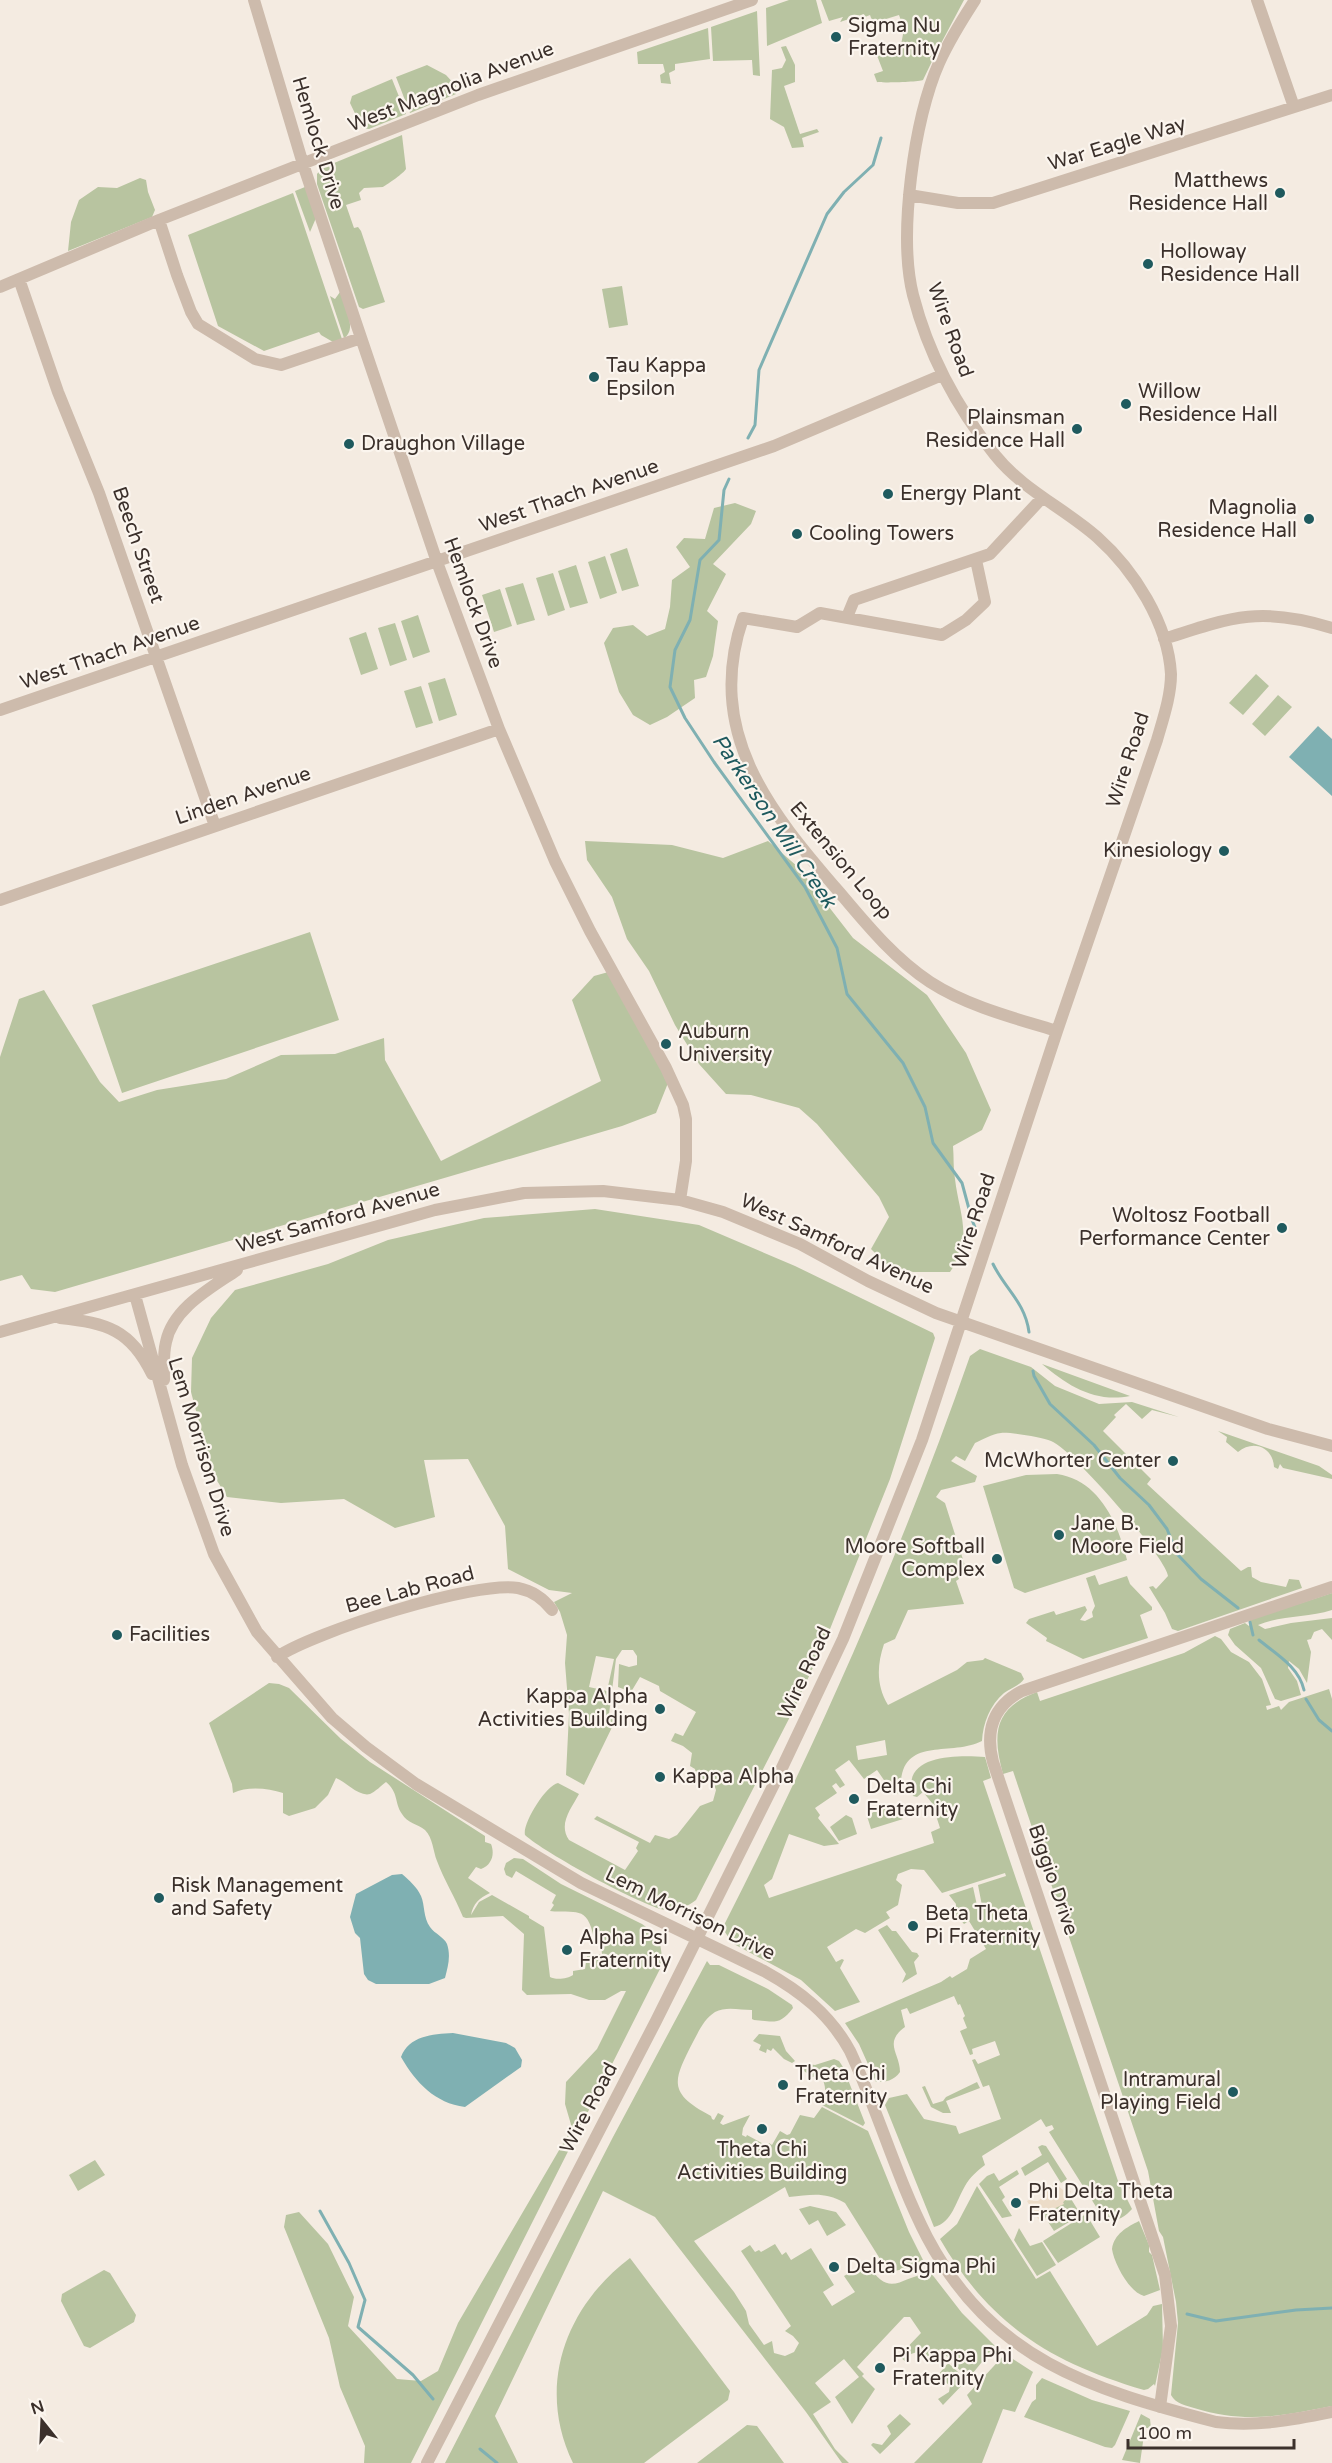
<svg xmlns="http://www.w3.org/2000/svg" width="1332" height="2463" font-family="'Varela Round',sans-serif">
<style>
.green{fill:#b8c4a0;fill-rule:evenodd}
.plaza{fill:#ecdcc8}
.water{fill:#7fb0b2}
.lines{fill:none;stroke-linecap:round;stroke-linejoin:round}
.stream{stroke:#7fb0b2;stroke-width:3}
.minor{stroke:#cdbbac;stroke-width:12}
.poi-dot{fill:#1f5a5e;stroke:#fbf5ee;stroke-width:2}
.labels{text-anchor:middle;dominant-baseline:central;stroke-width:4.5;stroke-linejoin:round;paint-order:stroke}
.poi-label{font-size:20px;fill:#3b302b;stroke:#fbf5ee;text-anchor:start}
.street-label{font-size:20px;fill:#3b302b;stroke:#fbf5ee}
.water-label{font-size:21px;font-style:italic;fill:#1f5a5e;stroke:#fbf5ee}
</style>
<rect width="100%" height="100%" fill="#f4ebe1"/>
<!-- green -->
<path class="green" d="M789 0H816L822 23 767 46 766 8Z
M821 0H964L937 51 901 45 904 29 899 15 873 23 870 15 865 17 864 14 840 22 843 17 829 21Z
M757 11 760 76 753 75 752 60 713 61 711 27Z
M708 28 710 59 675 64V70L669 73 671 84 661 83 660 75 665 72 663 64H638L637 52Z
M786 46 795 65V82L784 86 800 134 817 129 819 132 802 138 804 147 792 148 784 127 770 119 772 70 782 68 786 60 781 47Z
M896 47 936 53 923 80C919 82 880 83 877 82L874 74 883 71 876 53Z
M427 65 446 75 456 86V94L410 113 396 77Z
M392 79 406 114 369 129 362 128 350 103 352 96Z
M402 135 406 169C404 173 388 184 383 187L364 188 359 193 361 200 346 205 354 228 358 227 361 231 385 302 363 309 359 307 317 184V174L322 168Z
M140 178 146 180 148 192 155 210 152 217 68 251 71 222 79 200 98 187 117 188Z
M305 187 316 218 310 232 295 191Z
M293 193 342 339 333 342 321 335 319 332 264 351 218 326 188 235Z
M622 286 628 325 609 328 602 289Z
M340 292C344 305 358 329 344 338L330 296 335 299Z
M735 503 756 511 751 524 713 564 726 574 707 611 718 621 713 656 706 677 694 680 695 698 667 717 650 725 633 715 619 692 604 643 613 628 633 625 647 636 665 629 670 607 672 580 690 567 676 547 684 538 705 539 714 508Z
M627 548 639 586 622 591 610 554Z
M605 556 617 593 600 599 588 562Z
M576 565 588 603 570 608 558 571Z
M553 573 565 610 548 616 536 578Z
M523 583 535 620 517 625 505 588Z
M500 589 512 626 494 632 482 595Z
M418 615 430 652 413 658 401 621Z
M395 623 407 660 390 666 378 628Z
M366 632 378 669 361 675 349 638Z
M1256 674 1269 686 1243 715 1229 703Z
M445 678 457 715 439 721 428 683Z
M421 686 433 723 416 728 404 691Z
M1278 695 1292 707 1265 736 1252 724Z
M585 841 672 845 723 858 768 841 798 867 853 938 927 995 966 1053 991 1110 982 1130 953 1146C954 1157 953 1168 955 1179 959 1214 974 1238 950 1272H913L888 1266 871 1249 889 1217 879 1197 817 1124 799 1108 751 1095 726 1094 699 1064 675 1025 649 971 627 939 612 897 587 860Z
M310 932 339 1020 122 1093 92 1005Z
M612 971 670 1078 656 1113 622 1126 55 1292 31 1289 22 1275 0 1281V1057L19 999 44 990 100 1082 119 1102 157 1090 226 1079 281 1055 335 1054 384 1038 385 1060 441 1161 601 1081 572 1000 594 976Z
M595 1209 699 1225 795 1266 933 1333 935 1338 890 1479 826 1639 794 1709 696 1900C687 1907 677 1911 665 1910 642 1906 543 1852 525 1835 522 1824 546 1785 558 1783L579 1794C571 1809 558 1824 569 1840L625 1870 638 1851 636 1848 639 1842 594 1819 597 1816 650 1843 655 1835 669 1839 677 1835 700 1806 713 1801 716 1790 712 1779H697L695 1769 690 1766 692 1753 683 1746 671 1741 675 1733 683 1736 696 1712 660 1691 659 1686 640 1677 631 1692 618 1687 619 1664 629 1667 637 1665V1656L633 1650H622L616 1659 609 1714 617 1717 584 1785 566 1775 569 1714 565 1663 567 1635 560 1612 554 1602 572 1593 549 1590 508 1569 505 1526 468 1459 424 1460 435 1517 395 1528 344 1499 281 1503 227 1497 213 1474 191 1392 192 1358 211 1318 235 1290 328 1264 388 1240 484 1218ZM596 1656 614 1659 607 1691 589 1687Z
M980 1349 1031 1367 1055 1386 1099 1404 1132 1402 1179 1417 1152 1410 1142 1419 1126 1404 1114 1415 1116 1417 1103 1431 1151 1479 1147 1484 1241 1571 1248 1567H1251L1252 1577 1261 1582 1286 1587 1289 1579 1299 1580 1302 1588 1178 1631 1172 1629 1165 1613 1149 1587 1153 1586 1156 1589 1168 1576C1166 1557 1070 1447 1051 1441 1042 1437 1010 1432 1001 1433 992 1434 982 1440 975 1443L965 1461 956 1456 951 1461 977 1476 975 1482 941 1490 936 1497 945 1503 967 1572 958 1576 959 1579 956 1581 964 1604 908 1610 895 1639 884 1644C877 1665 876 1685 888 1705L957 1670 967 1662 983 1660 985 1658 1021 1673 1024 1679C1019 1686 1011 1688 1004 1693 990 1705 983 1723 982 1741 949 1758 897 1733 901 1794L882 1791 886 1788V1783L877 1770 864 1779 849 1760 835 1770 845 1785 840 1788 836 1783 832 1786 837 1793 815 1808 820 1815 818 1818 839 1844 824 1846 789 1834 772 1879 764 1885 769 1898 934 1843 931 1832 940 1828 932 1803 923 1792 917 1797 913 1796C900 1754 958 1755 985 1757L991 1778 983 1781 1118 2181 1132 2209C1125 2217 1117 2222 1105 2221L1049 2132 1054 2129 1052 2125 1046 2127 1041 2119 982 2156 985 2165C977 2171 970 2177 965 2186 956 2201 952 2223 934 2227L885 2105 889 2098 907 2094 924 2119 956 2126 959 2134 1001 2119 989 2085 983 2087 972 2060 975 2059 978 2064 1000 2055 995 2041 972 2049 973 2054 970 2055 960 2031 967 2028 963 2018 965 2016 960 2004 958 2005 954 1996 910 2014 907 2008 901 2010 905 2027C883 2043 900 2053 900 2072 894 2081 885 2082 876 2082L859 2044 845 2023 941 1982 950 1976 952 1978 967 1969 970 1959 986 1949 969 1921 964 1924 955 1914 956 1904 949 1895 973 1887 978 1910 983 1911 978 1885 1006 1876 1005 1873 942 1893 924 1870 911 1869 898 1874 896 1880 902 1885 898 1905 886 1912 890 1918 865 1933 856 1929 827 1947 836 1962 842 1959 844 1960 840 1968 860 2002 835 2011 801 1980 732 1943 725 1932 721 1931C816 1745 901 1554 970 1356ZM885 1740 887 1755 858 1760 856 1746Z
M1042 1364 1130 1396C1095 1403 1068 1386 1042 1364Z
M1218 1431 1319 1466 1332 1475V1479L1283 1468 1280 1464 1278 1469 1274 1467C1273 1447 1253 1439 1238 1452L1226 1442 1227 1437Z
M1057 1474C1099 1480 1118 1523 1127 1560L1025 1593 1014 1588 983 1486 1026 1475Z
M1095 1575 1099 1585 1127 1576 1130 1584 1152 1607V1610L1140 1615 1148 1638 1083 1659 1046 1641 1047 1638 1026 1623 1029 1619 1054 1611 1056 1615 1085 1606 1087 1610 1080 1620 1085 1621 1093 1617 1092 1612 1095 1606 1086 1578Z
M1332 1593V1610C1307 1618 1282 1615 1258 1625L1265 1629 1291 1623 1332 1618V1640L1322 1629 1314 1632 1311 1639 1307 1640 1311 1652 1307 1683 1299 1669 1289 1661 1288 1668 1297 1681 1301 1695 1281 1701 1275 1699 1261 1668 1235 1645 1228 1635 1230 1629 1245 1623 1249 1626 1251 1623 1249 1620Z
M1215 1636 1221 1639 1231 1652 1249 1662 1262 1679 1271 1705 1266 1706 1267 1710 1279 1706 1281 1710 1289 1702 1329 1689 1332 1699V2406C1281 2416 1246 2424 1194 2408 1185 2405 1176 2404 1171 2395L1178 2323 1176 2302 1163 2237 1159 2231 1148 2171 1013 1771 1003 1774C992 1734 994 1708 1037 1692L1040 1701 1184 1653Z
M269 1683 279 1684 289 1688 341 1739 370 1762 485 1836V1842L491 1844C495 1854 492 1865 481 1869L476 1867 468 1878 490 1893C479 1898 473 1904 471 1915L479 1902 492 1895 529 1916V1918L544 1927 550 1977C555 1980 568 1979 573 1975V1971L585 1969 587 1956 602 1954 600 1938H594C587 1904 575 1914 550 1911L554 1905 552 1903 556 1895 516 1871 512 1878 506 1875 504 1869 506 1863 514 1858 523 1859 561 1884 642 1924 653 1932 660 1943 663 1963 411 2463H364L365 2446 340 2387 329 2338 284 2227 286 2215 299 2212 328 2244 354 2297 348 2326 397 2379 421 2381 438 2371 458 2323 572 2128 565 2104 566 2082 597 2049 626 1991H621L605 2000H589L571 1994 527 1995 522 1990 524 1934 503 1916 466 1918 463 1917C455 1897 444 1880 437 1861 433 1851 433 1838 425 1830 418 1824 407 1823 402 1814 394 1802 399 1793 386 1782 382 1785 375 1792 370 1794 359 1797 346 1782 336 1778L328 1795 315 1808 289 1816 283 1813V1793C268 1788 247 1786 233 1793L232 1784 209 1723Z
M885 1805 891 1813 903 1819 871 1829 867 1816Z
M846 1815 852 1818 857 1834 839 1841 830 1827Z
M887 1925 892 1931H896L912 1952 917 1953 919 1956 914 1962 917 1974 902 1983 906 1974 878 1930Z
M707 1961 710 1965H719L768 1989 792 2005 793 2008C780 2025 775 2022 754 2020L752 2019V2010C740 2010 726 2006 715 2012 704 2019 699 2031 693 2042 673 2081 667 2093 711 2116L712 2119 714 2120 718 2113 724 2116 720 2123 723 2125 750 2115 743 2128 742 2135 746 2137 747 2135 767 2146 769 2143 772 2145 780 2131 787 2135 790 2134 800 2115 814 2118 822 2107 868 2131 909 2232 923 2260 915 2266 891 2272 887 2270 845 2203C824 2191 811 2195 789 2197L785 2187 694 2241 734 2292 746 2311 749 2324 764 2345 772 2341 774 2353 785 2356 794 2352 799 2343 793 2336 785 2331 791 2326 741 2251 750 2245 755 2252 759 2250 761 2252 775 2244 782 2255 786 2252 791 2260 811 2248 834 2285 823 2292 832 2306 855 2292 844 2276 867 2263C891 2301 899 2276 931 2273L962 2313 995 2346 968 2379 940 2349 926 2363 917 2352 911 2354 906 2362 899 2356 921 2333 910 2317H904L857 2367 864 2374 862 2376 875 2389 852 2424 835 2397 859 2377 844 2359 815 2383 831 2402 813 2414 835 2449 849 2463H842L806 2412 655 2217 603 2191 495 2416 518 2463H445L613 2137Z
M759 2034 780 2036 786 2051 795 2061 792 2063 784 2059 773 2048 771 2051 767 2049 766 2053 759 2050 761 2045 753 2041Z
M834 2059 839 2061 843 2067 865 2123 863 2126 822 2105C826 2095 827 2084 820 2076L812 2077 800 2068 801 2063 815 2065Z
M977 2082 980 2088 946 2101 951 2113H943L931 2107 922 2087 925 2086 933 2104 943 2101 946 2097Z
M1042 2145 1046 2146 1067 2179 1061 2183 1048 2162 1025 2176 1021 2168 1042 2155 1038 2147Z
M95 2160 105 2175 78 2191 69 2175Z
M1017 2170 1019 2174 999 2187 1005 2197 1002 2200 1012 2216 1002 2218 979 2184 987 2176 994 2173 999 2181Z
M977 2186 1036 2279 1050 2271 1097 2346 1147 2315 1153 2306 1162 2304 1163 2348 1155 2386 1154 2384 1148 2389 1144 2390C1050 2362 990 2325 940 2239L957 2224Z
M1068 2194 1081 2215 1054 2231 1043 2214 1063 2202Z
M810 2206 836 2212 846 2225 827 2236 818 2220 809 2225 799 2209Z
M1086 2214 1100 2237 1058 2263 1043 2241Z
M1139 2221 1149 2245V2252L1152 2255 1160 2290 1144 2296C1129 2292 1114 2263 1112 2249 1114 2234 1127 2227 1139 2221Z
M1019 2228 1030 2246 1042 2242 1056 2265 1037 2276 1014 2240Z
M630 2258 730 2391 728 2400 644 2463H573C536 2387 565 2307 630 2258Z
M104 2270 110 2273 136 2315 134 2322 90 2348 84 2346 61 2301 62 2294Z
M1005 2354 1033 2372 1015 2412 1003 2409 982 2463H914L972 2404 967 2395Z
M948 2363 967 2380 943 2405 938 2399 949 2392 950 2386 938 2375Z
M1042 2378 1092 2400 1130 2411 1115 2445 1112 2448 1105 2447 1024 2417 1032 2402 1036 2399V2385Z
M900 2414 911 2424 880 2454 871 2445 873 2443 882 2445 891 2434 887 2426Z
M1141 2414 1150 2419 1151 2428H1145L1140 2463 1122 2460Z
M747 2425 757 2426 784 2463H697Z"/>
<!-- plaza -->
<path class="plaza" d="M1058 2182V2186L1063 2190 1067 2187 1071 2192 1066 2195 1068 2198 1063 2202 1064 2204 1043 2214 1046 2219 1041 2223 1027 2201 1031 2199 1033 2201H1038L1043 2197 1041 2193Z"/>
<!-- water -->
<path class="water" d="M1318 726 1332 739V796L1289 757Z
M402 1874C409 1880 417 1887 421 1896 425 1905 423 1917 430 1927 435 1934 444 1937 447 1944 451 1956 448 1966 445 1978L429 1984H376L368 1980 364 1974 360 1938 355 1933 350 1917 356 1894 392 1875Z
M453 2033 506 2043 515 2048 522 2060 521 2067 465 2107C435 2103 416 2083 401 2057 409 2036 432 2034 453 2033Z"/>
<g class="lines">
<!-- stream -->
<path class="stream" d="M748 438 755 425 759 370 827 214 844 192 873 165 881 138
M729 479 724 490 719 540 700 560 690 620 675 650 670 687 685 718 714 762 805 887 837 948 847 994 903 1063 925 1107 933 1143 962 1183 972 1220 977 1232
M993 1264C1005 1289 1025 1302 1029 1332
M1033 1371 1034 1376 1050 1404 1094 1445 1120 1478 1149 1505 1167 1529 1177 1554 1201 1579 1238 1608
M1250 1622 1253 1635
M1259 1640C1276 1654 1299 1667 1304 1690
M1306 1699 1319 1720 1332 1731
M320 2211 349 2263 365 2300 358 2327 413 2375 433 2399
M1187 2314 1216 2321 1296 2310 1332 2308
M480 2449 497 2463"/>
<!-- minor -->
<path class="minor" d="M254 0 303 164 354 317 437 562 499 729 555 861 590 931 666 1068 683 1105 686 1119V1161L680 1200
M1257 0 1294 107
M909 195 958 203H993L1332 95
M159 220 177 275 191 312 198 324 255 359 281 365 361 338
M19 279 58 392 99 493 215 826
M0 287 159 220 478 95 752 0
M976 560 985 602 966 620 942 635 820 613 797 627 743 618C704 732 769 811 840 893 867 925 894 958 930 982 967 1006 1014 1018 1057 1031
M847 617 854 600 990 554 1042 498
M1164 639C1231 617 1261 606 1332 628
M0 710 774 446 942 375
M0 900 499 729
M135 1295 182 1465 214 1554 257 1632 332 1718 366 1747 416 1784 581 1883 764 1971C800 1991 830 2014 850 2051 878 2111 897 2179 927 2237 992 2360 1090 2389 1216 2422 1256 2427 1293 2420 1332 2412
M60 1318C107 1323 131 1330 152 1374
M0 1332 435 1210 524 1193 603 1191 680 1200 723 1212 800 1244 868 1281 936 1313 1268 1429 1332 1446
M164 1380C164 1367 163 1354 166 1342 173 1308 211 1288 237 1270
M277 1657C313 1632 477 1580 518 1588 533 1591 543 1598 552 1610
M1160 2407 1171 2326 1165 2275 993 1762C985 1731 993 1706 1022 1691L1332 1587
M427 2463 656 2021 780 1772 843 1639 922 1440 1057 1031 1157 740C1163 719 1171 696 1171 674 1168 623 1134 570 1097 537 1064 508 1023 490 995 455 957 408 928 353 913 295 898 235 914 119 939 63 949 41 962 20 975 0"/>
</g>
<!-- markers -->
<g class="poi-dot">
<circle cx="836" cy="37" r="6"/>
<circle cx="1280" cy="193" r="6"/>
<circle cx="1148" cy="264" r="6"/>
<circle cx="594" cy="377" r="6"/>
<circle cx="1126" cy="404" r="6"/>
<circle cx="1077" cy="429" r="6"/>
<circle cx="349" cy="444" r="6"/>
<circle cx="888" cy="494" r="6"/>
<circle cx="1309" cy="519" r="6"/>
<circle cx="797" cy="534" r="6"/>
<circle cx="1224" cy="851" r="6"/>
<circle cx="666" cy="1044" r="6"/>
<circle cx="1282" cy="1228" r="6"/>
<circle cx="1173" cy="1461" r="6"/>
<circle cx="1059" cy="1535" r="6"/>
<circle cx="997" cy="1559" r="6"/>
<circle cx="117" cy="1635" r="6"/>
<circle cx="660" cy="1709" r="6"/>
<circle cx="660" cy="1777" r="6"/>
<circle cx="854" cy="1799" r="6"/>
<circle cx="159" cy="1898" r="6"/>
<circle cx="913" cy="1926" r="6"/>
<circle cx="567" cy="1950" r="6"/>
<circle cx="783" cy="2085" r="6"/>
<circle cx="1233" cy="2092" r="6"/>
<circle cx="762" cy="2129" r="6"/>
<circle cx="1016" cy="2203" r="6"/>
<circle cx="834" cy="2267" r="6"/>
<circle cx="880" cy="2368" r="6"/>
</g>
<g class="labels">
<!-- poi labels -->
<g class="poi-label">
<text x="848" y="26">Sigma Nu<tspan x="848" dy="23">Fraternity</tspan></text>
<text x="1268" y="181" text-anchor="end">Matthews<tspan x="1268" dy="23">Residence Hall</tspan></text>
<text x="1160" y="252">Holloway<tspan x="1160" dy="23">Residence Hall</tspan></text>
<text x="606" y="366">Tau Kappa<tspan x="606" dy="23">Epsilon</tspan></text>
<text x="1138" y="392">Willow<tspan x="1138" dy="23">Residence Hall</tspan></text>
<text x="1065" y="418" text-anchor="end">Plainsman<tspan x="1065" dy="23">Residence Hall</tspan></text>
<text x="361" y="444">Draughon Village</text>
<text x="900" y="494">Energy Plant</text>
<text x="1297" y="508" text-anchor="end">Magnolia<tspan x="1297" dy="23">Residence Hall</tspan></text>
<text x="809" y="534">Cooling Towers</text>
<text x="1212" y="851" text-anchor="end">Kinesiology</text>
<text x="678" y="1032">Auburn<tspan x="678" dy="23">University</tspan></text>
<text x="1270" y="1216" text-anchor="end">Woltosz Football<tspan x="1270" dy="23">Performance Center</tspan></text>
<text x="1161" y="1461" text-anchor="end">McWhorter Center</text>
<text x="1071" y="1524">Jane B.<tspan x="1071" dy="23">Moore Field</tspan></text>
<text x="985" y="1547" text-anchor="end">Moore Softball<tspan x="985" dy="23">Complex</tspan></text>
<text x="129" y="1635">Facilities</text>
<text x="648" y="1697" text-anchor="end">Kappa Alpha<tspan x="648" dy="23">Activities Building</tspan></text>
<text x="672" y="1777">Kappa Alpha</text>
<text x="866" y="1787">Delta Chi<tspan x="866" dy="23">Fraternity</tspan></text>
<text x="171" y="1886">Risk Management<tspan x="171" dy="23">and Safety</tspan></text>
<text x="925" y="1914">Beta Theta<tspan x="925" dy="23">Pi Fraternity</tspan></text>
<text x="579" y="1938">Alpha Psi<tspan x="579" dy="23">Fraternity</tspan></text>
<text x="795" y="2074">Theta Chi<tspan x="795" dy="23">Fraternity</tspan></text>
<text x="1221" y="2080" text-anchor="end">Intramural<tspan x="1221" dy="23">Playing Field</tspan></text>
<text x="762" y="2150" text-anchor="middle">Theta Chi<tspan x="762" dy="23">Activities Building</tspan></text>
<text x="1028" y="2192">Phi Delta Theta<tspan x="1028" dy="23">Fraternity</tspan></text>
<text x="846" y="2267">Delta Sigma Phi</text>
<text x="892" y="2356">Pi Kappa Phi<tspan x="892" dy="23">Fraternity</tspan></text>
</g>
<!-- street labels -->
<g class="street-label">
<text transform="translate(451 87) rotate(-21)">West Magnolia Avenue</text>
<text transform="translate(318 143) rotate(73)">Hemlock Drive</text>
<text transform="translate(1117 144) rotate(-17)">War Eagle Way</text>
<text transform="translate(950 330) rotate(70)">Wire Road</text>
<text transform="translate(569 496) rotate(-19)">West Thach Avenue</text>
<text transform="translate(138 545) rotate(71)">Beech Street</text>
<text transform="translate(473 603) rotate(70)">Hemlock Drive</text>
<text transform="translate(110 653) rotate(-19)">West Thach Avenue</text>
<text transform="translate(1128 760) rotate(-72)">Wire Road</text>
<text transform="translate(243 796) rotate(-19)">Linden Avenue</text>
<text transform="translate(841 861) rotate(50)">Extension Loop</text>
<text transform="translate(338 1218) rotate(-16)">West Samford Avenue</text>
<text transform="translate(974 1221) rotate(-72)">Wire Road</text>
<text transform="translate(837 1244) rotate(25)">West Samford Avenue</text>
<text transform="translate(201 1447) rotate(73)">Lem Morrison Drive</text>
<text transform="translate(410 1590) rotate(-15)">Bee Lab Road</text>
<text transform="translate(805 1673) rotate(-65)">Wire Road</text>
<text transform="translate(1053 1880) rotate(71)">Biggio Drive</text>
<text transform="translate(690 1914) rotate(26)">Lem Morrison Drive</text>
<text transform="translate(589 2108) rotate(-62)">Wire Road</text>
</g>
<!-- water labels -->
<g class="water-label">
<text transform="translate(774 821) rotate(56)">Parkerson Mill Creek</text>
</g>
</g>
<!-- north arrow -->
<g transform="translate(42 2421) rotate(342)" stroke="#fbf5ee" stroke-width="4.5" paint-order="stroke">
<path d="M0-4.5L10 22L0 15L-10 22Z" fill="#3b302b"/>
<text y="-9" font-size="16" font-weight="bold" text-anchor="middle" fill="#3b302b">N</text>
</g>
<!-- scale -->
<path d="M1128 2439v9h166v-9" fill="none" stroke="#3b302b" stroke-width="3"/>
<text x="1137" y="2439" font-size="18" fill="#3b302b" stroke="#fbf5ee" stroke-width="4.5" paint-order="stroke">100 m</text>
</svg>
